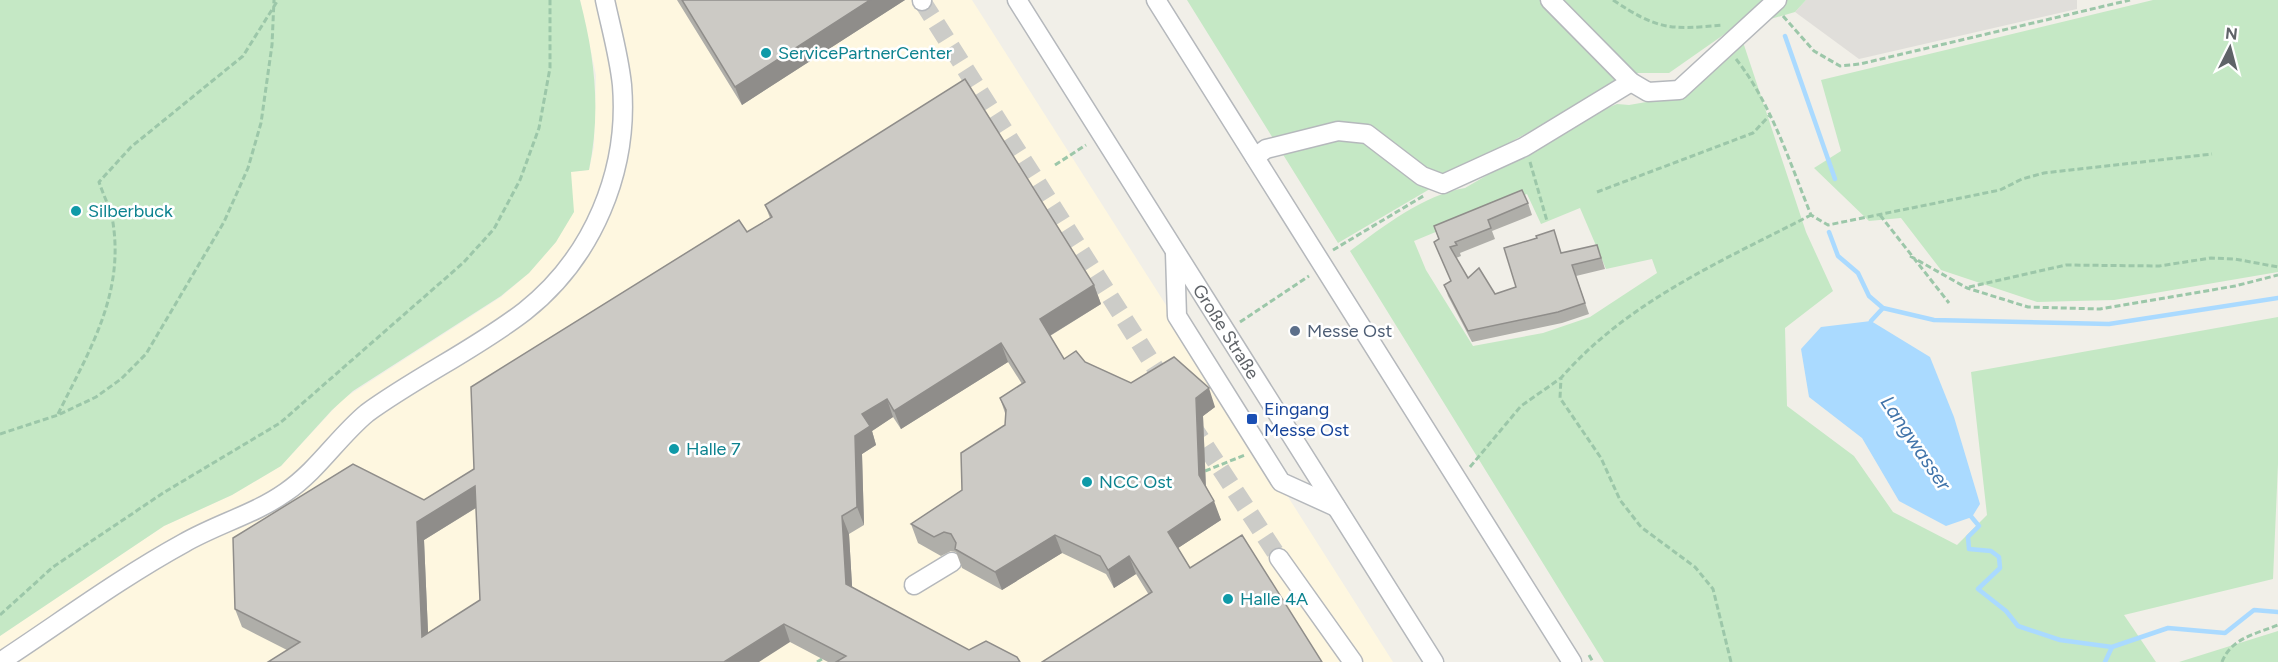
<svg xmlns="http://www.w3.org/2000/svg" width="2278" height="662" font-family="Figtree,sans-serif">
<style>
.commercial{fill:#fef7e0}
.industrial{fill:#e0deda}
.green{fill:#c5e8c5;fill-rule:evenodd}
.water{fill:#aadaff}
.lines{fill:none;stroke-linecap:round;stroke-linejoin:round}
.stream{stroke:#aadaff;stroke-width:4.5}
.minor-tunnel{stroke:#ccccc8;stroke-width:18;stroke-dasharray:18 9;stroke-linecap:butt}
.minor-casing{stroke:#b5b8bc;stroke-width:21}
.path{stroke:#9cc7a9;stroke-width:3;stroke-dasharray:6 3;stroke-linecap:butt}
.minor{stroke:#fff;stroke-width:18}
.wall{fill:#afaea9;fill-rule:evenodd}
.shaded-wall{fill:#8f8d8a}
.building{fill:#cccac5;stroke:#8f8d8a;stroke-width:1.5;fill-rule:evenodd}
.culture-dot{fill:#0f9aa8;stroke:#fff;stroke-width:2}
.service-dot{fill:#5c6f8a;stroke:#fff;stroke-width:2}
.transit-dot{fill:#1a4fb4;stroke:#fff;stroke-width:2}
.labels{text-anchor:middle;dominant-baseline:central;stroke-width:5;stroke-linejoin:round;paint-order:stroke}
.culture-label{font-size:18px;fill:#0d838f;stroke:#fff;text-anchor:start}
.street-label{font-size:18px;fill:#5f6368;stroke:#fff}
.service-label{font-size:18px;fill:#4e5e75;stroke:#fff;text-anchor:start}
.transit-label{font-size:18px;fill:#164399;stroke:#fff;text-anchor:start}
.water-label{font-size:20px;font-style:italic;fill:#4174aa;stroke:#fff}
</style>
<rect width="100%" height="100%" fill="#f1efe8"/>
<!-- commercial -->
<path class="commercial" d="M580 0H972L1393 662H0V636L164 526 232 495 281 466 343 399 501 297 529 273 556 242 571 171 589 170 594 147 596 75Z"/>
<!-- industrial -->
<path class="industrial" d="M1806 0H2077V9L1859 59 1795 12Z"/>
<!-- green -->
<path class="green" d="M0 0H580C595 58 601 111 589 170L571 172 574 212 556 242 529 273 501 296 353 391 332 410 281 466 232 495 164 526 0 636Z
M1187 0H1806L1795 12 1729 31 1669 73H1635L1491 153 1338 243Z
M2153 0H2278V272L2114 300 2037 302 1941 270 1901 218 1869 221 1814 168 1841 151 1821 80Z
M1743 42 1806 232 1833 291 1785 328 1787 406 1854 456 1893 512 1957 545 1987 515 1971 372 2278 317V464L2273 579 2124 615 2156 662H1604L1350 251C1384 226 1423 195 1465 188L1592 114 1617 104 1629 105 1681 96ZM1527 194 1541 224 1580 208 1606 269 1652 259 1657 273 1590 317 1543 333 1473 346 1426 270 1414 241Z
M2278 631V662H2179Z"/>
<!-- water -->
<path class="water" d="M1871 321 1930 357 1954 417 1980 504 1972 517 1946 526 1899 501 1862 438 1809 397 1801 349 1821 327Z"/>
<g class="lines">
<!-- stream -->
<path class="stream" d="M1785 36 1835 179
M1829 232 1838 256 1858 273 1869 296 1883 308 1871 321 1870 326
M1883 308 1934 320 2109 324 2278 298
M1969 514 1979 526 1968 537 1969 549 1991 551 1999 557 2000 568 1978 589 2006 611 2018 626 2060 640 2112 647 2168 628 2225 633 2254 610 2278 612
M2105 662 2112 647"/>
<!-- minor-tunnel -->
<path class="minor-tunnel" d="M922 1 1168 388
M1191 424 1279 558"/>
<defs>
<g id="minor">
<path d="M922 0V1"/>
<path id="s1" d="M1017 0 1434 662"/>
<path d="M1156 0 1572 662"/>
<path d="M1550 0 1631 82 1648 92 1679 90 1777 0"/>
<path d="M1255 157 1266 149 1338 131 1367 134 1422 176 1443 184 1524 147 1631 82"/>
<path d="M1175 253 1177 316 1281 482 1336 507"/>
<path d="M1279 558 1353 662"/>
<path d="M914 585 952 562"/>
<path d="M0 662C61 622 120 578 184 543 217 524 255 514 286 492 318 470 338 437 367 413 418 376 476 349 525 311 593 257 629 171 622 85 619 56 611 28 605 0"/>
</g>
</defs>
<!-- minor casing -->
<use href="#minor" class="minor-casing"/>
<!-- path -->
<path class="path" d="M1613 0C1658 30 1670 30 1723 25
M1783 16 1814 51 1840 66 1860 64 2130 0
M1736 59C1771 103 1790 163 1811 215L1828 225 2000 190 2022 179 2044 173 2212 154
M1530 162 1547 221
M1055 165 1086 145
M1597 192 1753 133 1769 116
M1880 215 1949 303
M1333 250 1425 195
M1910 256 1967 288 2028 307 2100 309 2235 286 2278 275
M1969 287 2066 265 2159 266 2211 258 2235 259 2278 267
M1240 322 1309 276
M58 414C90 349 126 292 112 217 109 206 103 194 99 182L131 147 243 56 278 0
M0 434 58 415 96 397 121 379 146 354 224 222 248 168 261 123 272 45 274 0
M1470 467 1521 406 1561 378
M1205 471 1245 455
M0 615 53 567 163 493 280 423 463 263 494 229 520 180 539 128 550 68V0
M1589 655 1593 662
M817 662 822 659
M1731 662 1713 589 1695 567 1641 527 1620 500 1601 458 1560 398 1561 378C1628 301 1722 261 1811 215
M2222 662C2231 638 2256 634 2278 625"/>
<!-- minor -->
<use href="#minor" class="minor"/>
</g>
<!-- wall -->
<path class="wall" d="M677 0H905L742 105Z
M1528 203 1532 215 1492 231 1495 239 1460 253 1461 256 1456 258 1468 278 1495 294 1516 287 1562 253 1601 256 1605 269 1576 276 1589 314 1562 323 1472 342 1448 296 1444 285 1451 281 1434 242 1439 240 1434 226Z
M765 205 1094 285 1101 304 1050 336 1064 359 1085 362 1131 383 1215 407 1203 416 1206 486 1221 520 1178 548 1190 568 1149 595 1136 574 1114 588 1106 574 1062 553 1002 590 962 568 956 552 951 551 941 556 918 543 911 524 962 490 1005 425V413L1000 398 1022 384 1008 362 901 429 893 417 872 431 876 445 862 454 864 525 849 534 852 587 969 650 1020 662H828L790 642 287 650 242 627 235 609 424 500 474 469 747 232 770 218ZM476 508 480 600 428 633 424 540Z"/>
<!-- shaded-wall -->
<path class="shaded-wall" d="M870 0H905L742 105 735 87Z
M1094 285 1101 304 1046 338 1040 319Z
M1001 343 1008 362 901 429 894 411Z
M1209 388 1215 407 1203 416 1206 493 1199 475 1196 398Z
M887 399 893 417 872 431 876 445 862 454 864 525 857 507 855 436 862 414Z
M475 486 482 504 424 540 429 655 422 637 417 522Z
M1214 501 1221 520 1175 550 1168 532Z
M842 516 849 534 853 602 846 584Z
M1055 535 1062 553 1002 590 995 572Z
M1129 556 1136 574 1114 588 1108 570Z
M784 624 790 642 759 662H724Z"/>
<!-- building -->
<path class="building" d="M682 0H870L735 87Z
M965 79 1094 285 1040 319 1064 359 1076 351 1085 362 1131 383 1174 357 1209 388 1196 398 1199 475 1214 501 1168 532 1190 568 1242 535 1322 662H1042L1152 592 1129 556 1108 570 1100 556 1055 535 995 572 955 549 956 543 951 534 944 532 934 537 911 524 962 490 961 453 1005 425 1006 410 1000 398 1025 382 1001 343 894 411 887 399 862 414 870 426 855 436 857 507 842 516 846 584 969 650 986 641 1017 657 1020 662H836L846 656 784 624 724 662H268L300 642 235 609 233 538 353 464 424 500 474 469 471 387 739 220 747 232 772 217 765 205ZM475 486 480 600 422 637 417 522Z
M1522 190 1528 203 1488 220 1491 228 1455 242 1457 245 1450 247 1468 278 1479 268 1495 294 1516 287 1504 248 1537 238 1536 236 1554 230 1561 253 1597 245 1601 258 1572 265 1585 303 1558 312 1468 331 1444 285 1451 281 1434 242 1439 239 1434 226Z"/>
<!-- markers -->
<g class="culture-dot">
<circle cx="766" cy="53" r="6"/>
<circle cx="76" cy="211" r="6"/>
<circle cx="674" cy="449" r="6"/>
<circle cx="1087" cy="482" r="6"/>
<circle cx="1228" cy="599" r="6"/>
</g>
<circle class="service-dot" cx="1295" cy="331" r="6"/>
<rect class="transit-dot" x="1246" y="413" width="12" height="12" rx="3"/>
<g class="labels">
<!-- culture labels -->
<g class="culture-label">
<text x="778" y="53">ServicePartnerCenter</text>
<text x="88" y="211">Silberbuck</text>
<text x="686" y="449">Halle 7</text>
<text x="1099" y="482">NCC Ost</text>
<text x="1240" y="599">Halle 4A</text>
</g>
<!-- street labels -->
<g class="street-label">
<text stroke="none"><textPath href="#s1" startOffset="392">Große Straße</textPath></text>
</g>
<!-- service labels -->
<g class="service-label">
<text x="1307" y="331">Messe Ost</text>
</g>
<!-- transit labels -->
<g class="transit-label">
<text x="1264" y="409">Eingang<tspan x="1264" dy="21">Messe Ost</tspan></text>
</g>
<!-- water labels -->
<g class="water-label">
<text transform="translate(1916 443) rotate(56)">Langwasser</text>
</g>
</g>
<!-- north arrow -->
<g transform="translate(2230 48) rotate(6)" stroke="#ffffff" stroke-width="4.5" paint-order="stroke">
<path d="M0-4.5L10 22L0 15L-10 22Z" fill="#5f6368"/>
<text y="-9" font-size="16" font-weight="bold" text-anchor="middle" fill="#5f6368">N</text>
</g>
</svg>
